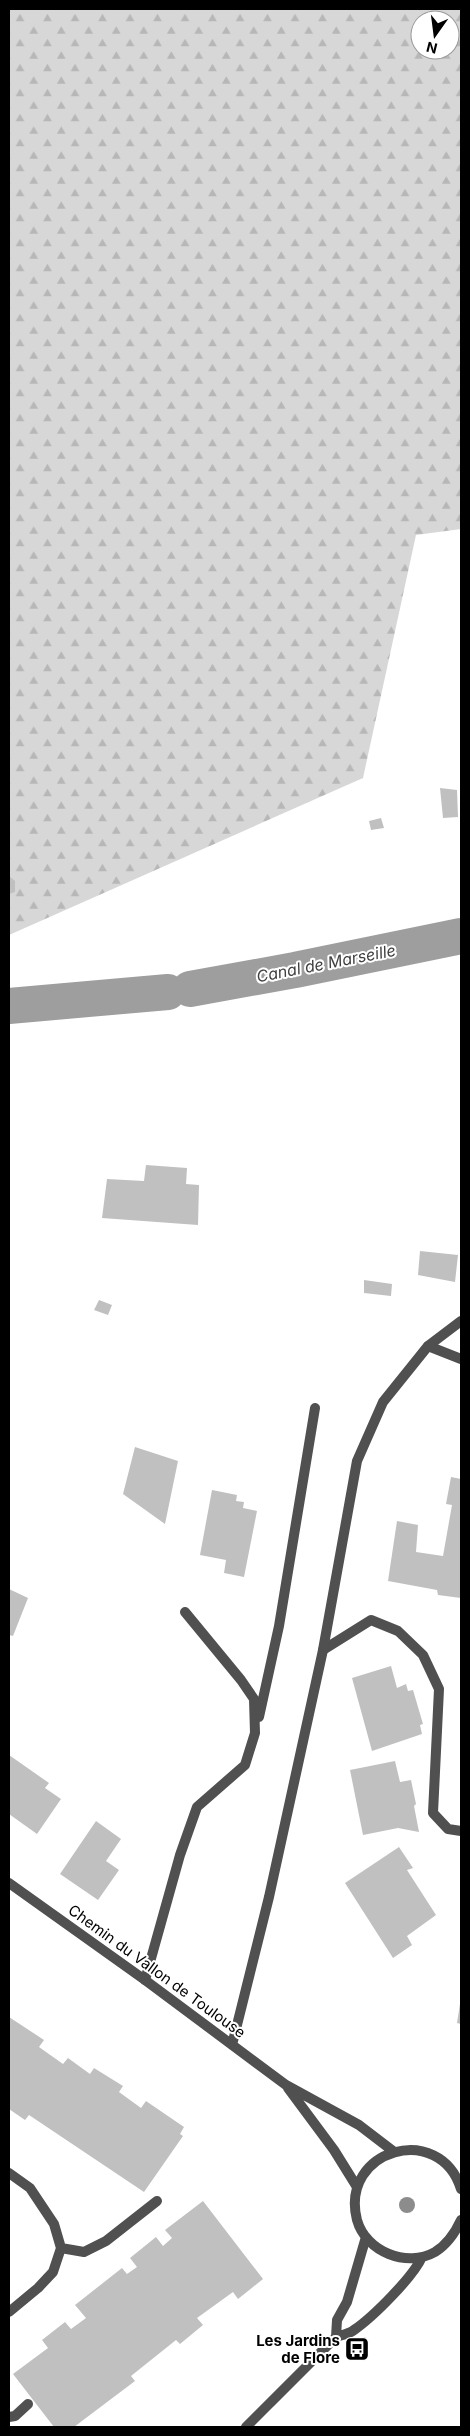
<svg xmlns="http://www.w3.org/2000/svg" width="470" height="2436" font-family="Inter,sans-serif">
<style>
.forest{fill:url(#forest-firs);fill-rule:evenodd}
.lines{fill:none;stroke-linecap:round;stroke-linejoin:round}
.canal{stroke:#9e9e9e;stroke-width:36}
.building{fill:#c0c0c0}
.service{stroke:#505050;stroke-width:10}
.minor{stroke:#505050;stroke-width:10}
.tree{fill:#8c8c8c}
.labels{text-anchor:middle;dominant-baseline:central;stroke-width:4;stroke-linejoin:round;paint-order:stroke}
.street-label{font-size:15px;fill:#000;stroke:#fff}
.poi-label{font-size:15px;font-weight:bold;fill:#000;stroke:#fff;text-anchor:end}
.water-label{font-size:16px;font-style:italic;fill:#3f3f3f;stroke:#fff}
</style>
<defs>
<pattern id="forest-firs" width="22" height="20" patternUnits="userSpaceOnUse" patternTransform="scale(1.25)"><rect width="22" height="20" fill="#d7d7d7"/><path d="M5 1l3.5 6h-7zM16 11l3.5 6h-7z" fill="#b7b7b7"/></pattern>
</defs>
<rect width="100%" height="100%" fill="#fff"/>
<!-- forest -->
<path class="forest" d="M9 9H461V529L416 535 363 778 9 935ZM420 20H450V50H420Z"/>
<g class="lines">
<!-- canal -->
<path class="canal" d="M190 989 295 970 461 936
M9 1006 168 992"/>
</g>
<!-- building -->
<path class="building" d="M440 788 457 790 458 817 443 818Z
M381 818 384 828 371 830 369 821Z
M9 876 15 881V892L9 894Z
M146 1165 187 1168 186 1184 199 1185 198 1225 102 1218 107 1179 144 1181Z
M420 1251 458 1255 455 1282 418 1275Z
M364 1280 392 1284 391 1296 364 1293Z
M99 1300 112 1305 108 1315 94 1310Z
M135 1447 178 1461 165 1524 123 1494Z
M451 1477 461 1479V1598L438 1595 437 1590 388 1581 397 1521 418 1525 416 1552 443 1556 452 1505 446 1504Z
M212 1490 237 1495 236 1501 244 1502 243 1508 257 1511 244 1577 224 1573 226 1560 200 1555Z
M9 1589 28 1598 13 1636 9 1635Z
M391 1666 397 1688 406 1684 408 1691 413 1690 423 1724 420 1725 422 1734 372 1751 352 1678Z
M9 1755 49 1783 45 1788 61 1799 37 1834 9 1814Z
M395 1761 400 1782 411 1780 416 1804 414 1806 419 1832 398 1828 363 1835 350 1770Z
M96 1821 121 1839 106 1861 119 1870 98 1900 60 1874Z
M399 1847 413 1868 407 1870 436 1915 407 1936 412 1945 393 1958 345 1883Z
M460 2004H461V2024L457 2023Z
M9 2017 44 2040 39 2047 63 2064 68 2058 90 2074 94 2068 123 2086 119 2092 141 2108 146 2101 184 2127 180 2134 183 2136 144 2192 29 2115 25 2120 9 2109Z
M203 2201 263 2279 238 2299 233 2292 197 2318 203 2325 180 2344 176 2340 131 2376 135 2381 74 2427H54L13 2374 48 2348 42 2340 65 2322 71 2329 86 2318 75 2305 122 2268 127 2274 137 2267 130 2258 156 2237 163 2246 172 2238 165 2230Z"/>
<g class="lines">
<!-- service -->
<path class="service" d="M428 1346 461 1359
M323 1650 371 1620 398 1631 423 1655 439 1689 433 1813 448 1829 461 1831
M259 1717 279 1626 315 1408
M145 1980 180 1855 197 1807 245 1765 255 1733 254 1699 241 1680 185 1612
M9 2173 30 2188 54 2224 61 2248 53 2272 38 2288 9 2312
M61 2248 84 2252 106 2241 157 2201
M9 2417 15 2416 28 2404"/>
<!-- minor -->
<path class="minor" d="M9 1883 145 1980 286 2085 359 2125 393 2151
M232 2045 269 1897 323 1650 357 1461 383 1402 428 1346 461 1321
M288 2088 334 2150 357 2187
M461 2189C440 2121 339 2149 357 2220 366 2252 407 2268 435 2252 448 2244 455 2233 461 2220
M336 2337 337 2320 347 2302 366 2237
M246 2427 336 2337C342 2335 349 2334 354 2330 373 2317 413 2277 422 2257"/>
</g>
<!-- trees -->
<circle class="tree" cx="407" cy="2205" r="8"/>
<!-- icons -->
<defs>
<symbol id="bus-square" viewBox="-11 -11 22 22"><rect x="-9" y="-9" width="18" height="18" rx="4" fill="#000" stroke="#fff"/><path d="M-5-6H5V4H4V6H2V4H-2V6H-4V4H-5ZM-3.5-4V0h7V-4ZM-3.5 1.2v1.5H-2V1.2ZM2 1.2v1.5H3.5V1.2Z" fill="#fff"/></symbol>
</defs>
<g fill-rule="evenodd">
<use href="#bus-square" x="343" y="2335" width="28" height="28"/>
</g>
<g class="labels">
<!-- street labels -->
<g class="street-label">
<text transform="translate(157 1971) rotate(36)">Chemin du Vallon de Toulouse</text>
</g>
<!-- poi labels -->
<g class="poi-label">
<text x="340" y="2340">Les Jardins<tspan x="340" dy="17">de Flore</tspan></text>
</g>
<!-- water labels -->
<g class="water-label">
<text transform="translate(326 963) rotate(-11)">Canal de Marseille</text>
</g>
</g>
<!-- border -->
<rect width="470" height="2436" fill="none" stroke="#000000" stroke-width="20"/>
<!-- north arrow -->
<g transform="translate(435 35) rotate(194)"><circle r="24" fill="#ffffff" stroke="#999999"/>
<path d="M0-4L9 19L0 12L-9 19Z" fill="#000000"/>
<text y="-8" font-size="14" font-weight="bold" text-anchor="middle" fill="#000000">N</text>
</g>
</svg>
